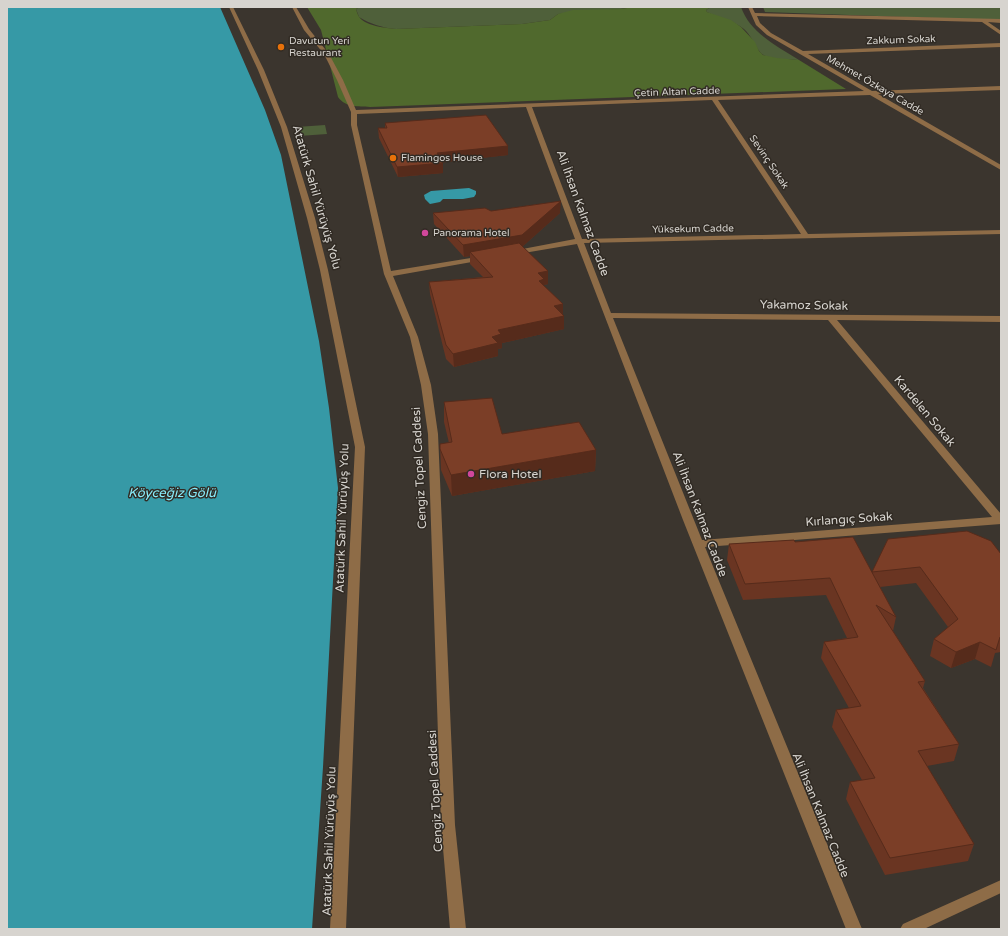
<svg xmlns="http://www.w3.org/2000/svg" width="1008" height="936" font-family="'Varela Round',sans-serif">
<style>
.green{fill:#4f603a}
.forest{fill:#50692d}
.water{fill:#3699a6}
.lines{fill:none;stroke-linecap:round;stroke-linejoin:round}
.minor{fill:#8e6c47;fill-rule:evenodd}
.wall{fill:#6a3522}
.shaded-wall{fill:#562b1b}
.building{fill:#7b3e27;stroke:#562b1b}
.food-dot{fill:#e8710a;stroke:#312b24;stroke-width:1.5}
.hotel-dot{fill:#d1479c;stroke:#312b24;stroke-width:1.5}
.labels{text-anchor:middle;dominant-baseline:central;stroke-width:3;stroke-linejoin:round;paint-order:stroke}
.far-street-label{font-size:10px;fill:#d7d4cf;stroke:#312b24}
.far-poi-label{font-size:10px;fill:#d7d4cf;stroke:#312b24;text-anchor:start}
.street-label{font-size:12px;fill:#d7d4cf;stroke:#312b24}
.poi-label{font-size:12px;fill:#d7d4cf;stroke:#312b24;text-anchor:start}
.water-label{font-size:13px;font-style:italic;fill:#88eefc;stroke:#312b24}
</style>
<rect width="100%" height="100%" fill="#3b352e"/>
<!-- green -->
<path class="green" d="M360 7H633L621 9 558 14 550 20 522 24 396 29C383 28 370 24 359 17L356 9Z
M711 7H741C750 33 777 46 799 60 790 59 766 60 760 52 755 46 751 35 744 29 734 21 719 18 707 12L706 10Z
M763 7H1001V19H962L765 12Z
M325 125 327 134 299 136 297 127Z"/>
<!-- forest -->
<path class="forest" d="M307 7H360L356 9C357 12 358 16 360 18 367 26 386 28 396 29L522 24 550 20 558 14 573 10 621 9 633 7H711L706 10 707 12 731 20 741 27 755 42 759 51 763 55 777 58 799 60 846 89 370 107C358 106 346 108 338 97L321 30Z"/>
<!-- water -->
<path class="water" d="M7 7H220L265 110 281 155 319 341 329 408 338 488 323 767 312 929H7Z
M469 188 476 191V194L474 197 463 199H443L440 202 430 204 425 199 424 195 431 191Z"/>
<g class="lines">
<!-- minor -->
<path class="minor" d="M229 7H233L264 70 287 127 315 218 328 270 365 447 346 929H330L355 447 320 270 307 218 281 127 258 70Z
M292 7H296L309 29 329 54 343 80 356 110 864 91 767 35 756 25 748 7H752L755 13 1001 19V23L988 22 1001 31V35L982 22 757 16 760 23 771 33 803 51 1001 43V47L808 54 872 91 1001 86V90L878 94 1001 165V170L870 95 718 100 808 234 1001 230V234L584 243 611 313 1001 316V322L837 320 1001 514V524L705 547 862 929H846L683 520 577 244 512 255 508 253 512 251 575 239 526 107 357 114V125L391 271 483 256 487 258 483 260 393 276 418 337 431 385 438 434 455 825 466 929H450L441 825 428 434 421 385 410 337 384 274 351 125V112L337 80 324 54 304 30ZM712 100 801 234 582 239 532 107ZM613 318 828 320 992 517 702 540Z
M1001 880V893L924 929H900L903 924Z"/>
</g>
<!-- wall -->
<path class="wall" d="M385 123 508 146V155L443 162V173L398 177 379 138 378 128H385Z
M491 211 560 213 522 247 548 271V284L544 285V286L563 304V314L564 329 502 343V348L498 349V356L454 367 446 359 430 294 429 282 483 277 470 264V256L464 257 434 224 433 213Z
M444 402 502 434 596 450 595 471 452 496 441 470 440 444 449 443 444 422Z
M888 539 1001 554V652L995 653 991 667 975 659 951 668 930 656 934 639 948 627 916 583 880 587 896 617 893 631 925 681 923 688 959 744 954 761 927 766 974 844 968 861 885 875 846 799 850 782 862 780 832 727 836 710 849 708 821 658 824 642 847 638 826 595 743 600 727 560 729 544 795 542 872 573Z"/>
<!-- shaded-wall -->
<path class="shaded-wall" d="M508 146V155L438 163 437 153Z
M443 163V173L398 177 397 167Z
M561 201 560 213 522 247 470 252V256L464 257 463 245Z
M548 271V284L544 285V292L539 293 538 273Z
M563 304V316H564V329L502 343V348L498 349V356L454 367 453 354 492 337 498 330 554 306Z
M596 450 595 471 452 496 451 475Z
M980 642 975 659 951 668 956 652Z"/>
<!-- building -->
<path class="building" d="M486 115 508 146 437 153 443 163 397 167 378 128H387L385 123Z
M561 201 522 235 463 245 433 213 485 208 491 211Z
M519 243 548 271 538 273 544 279 539 281 563 304 554 306 564 316 498 330 501 334 492 337 498 343 453 354 446 345 429 282 493 277 470 252Z
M492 398 502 434 579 422 596 450 451 475 440 449V444L452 442 444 402Z
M967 531 991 541 1001 554V636L1000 637 996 650 980 642 956 652 934 639 958 619 920 567 872 572 888 539Z
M853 537 896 617 876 605 925 681 918 682 959 744 918 751 974 844 890 858 850 782 875 778 836 710 861 706 824 642 858 637 830 578 745 584 729 544 794 540 795 542Z"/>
<!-- markers -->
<g class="food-dot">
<circle cx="281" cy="47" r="4"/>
<circle cx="393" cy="158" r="4"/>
</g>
<g class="hotel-dot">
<circle cx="425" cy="233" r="4"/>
<circle cx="471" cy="474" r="4"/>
</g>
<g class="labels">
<!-- far-street labels -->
<g class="far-street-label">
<text transform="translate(901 40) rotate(-2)">Zakkum Sokak</text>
<text transform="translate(875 85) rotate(30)">Mehmet Özkaya Cadde</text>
<text transform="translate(677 92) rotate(-2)">Çetin Altan Cadde</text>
<text transform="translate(769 162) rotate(56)">Sevinç Sokak</text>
<text transform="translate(693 229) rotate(-1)">Yüksekum Cadde</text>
</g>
<!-- far-poi labels -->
<g class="far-poi-label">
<text x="289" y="41">Davutun Yeri<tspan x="289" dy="12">Restaurant</tspan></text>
<text x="401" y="158">Flamingos House</text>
<text x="433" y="233">Panorama Hotel</text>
</g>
<!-- street labels -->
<g class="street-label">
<text transform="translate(317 197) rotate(74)">Atatürk Sahil Yürüyüş Yolu</text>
<text transform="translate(583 213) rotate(70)">Ali İhsan Kalmaz Cadde</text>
<text transform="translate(804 305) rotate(1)">Yakamoz Sokak</text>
<text transform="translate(925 411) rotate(50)">Kardelen Sokak</text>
<text transform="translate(419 468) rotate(-93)">Cengiz Topel Caddesi</text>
<text transform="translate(700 514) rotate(69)">Ali İhsan Kalmaz Cadde</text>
<text transform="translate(342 518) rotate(-88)">Atatürk Sahil Yürüyüş Yolu</text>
<text transform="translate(849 519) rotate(-4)">Kırlangıç Sokak</text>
<text transform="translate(435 791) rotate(-93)">Cengiz Topel Caddesi</text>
<text transform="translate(821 815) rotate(68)">Ali İhsan Kalmaz Cadde</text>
<text transform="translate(329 841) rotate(-88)">Atatürk Sahil Yürüyüş Yolu</text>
</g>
<!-- poi labels -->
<g class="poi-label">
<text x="479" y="474">Flora Hotel</text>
</g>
<!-- water labels -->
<g class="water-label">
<text x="172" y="493">Köyceğiz Gölü</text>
</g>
</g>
<!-- border -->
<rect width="1008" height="936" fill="none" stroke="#d7d4cf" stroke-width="16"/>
</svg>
